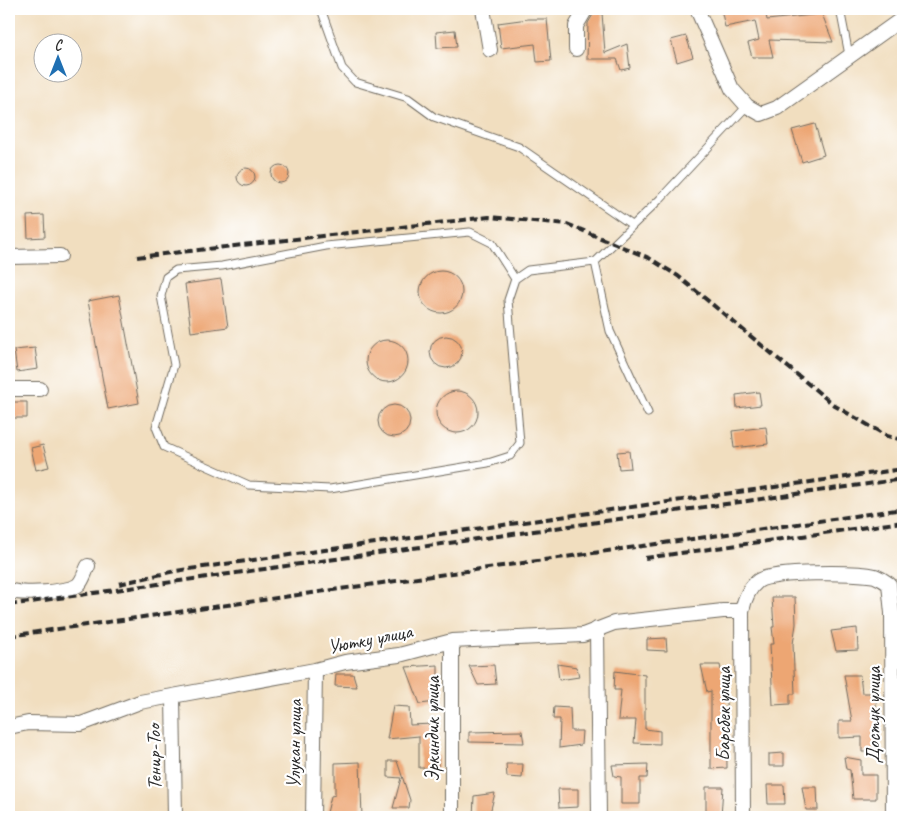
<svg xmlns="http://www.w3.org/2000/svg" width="912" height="826" font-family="Caveat,sans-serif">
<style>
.building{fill:#eda673}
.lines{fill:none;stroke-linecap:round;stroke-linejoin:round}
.lane-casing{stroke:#706a5f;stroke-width:9}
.street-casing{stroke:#706a5f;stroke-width:16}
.lane{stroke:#fff;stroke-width:7}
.street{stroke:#fff;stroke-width:14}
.rail{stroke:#2b2b2b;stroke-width:4;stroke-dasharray:8 4;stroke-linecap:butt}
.labels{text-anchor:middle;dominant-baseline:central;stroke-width:4.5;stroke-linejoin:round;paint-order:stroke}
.street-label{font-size:20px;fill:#2b2b2b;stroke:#fff}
</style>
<rect width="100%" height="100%" fill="#fff"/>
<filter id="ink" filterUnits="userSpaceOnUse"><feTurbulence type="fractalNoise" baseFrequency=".02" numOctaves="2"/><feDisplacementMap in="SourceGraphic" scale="10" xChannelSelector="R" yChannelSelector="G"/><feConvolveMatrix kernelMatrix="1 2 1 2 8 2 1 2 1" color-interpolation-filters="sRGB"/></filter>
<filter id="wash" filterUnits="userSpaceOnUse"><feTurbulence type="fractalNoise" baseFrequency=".0096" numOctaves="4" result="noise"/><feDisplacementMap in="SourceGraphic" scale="20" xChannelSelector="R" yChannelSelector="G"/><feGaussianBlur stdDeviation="1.12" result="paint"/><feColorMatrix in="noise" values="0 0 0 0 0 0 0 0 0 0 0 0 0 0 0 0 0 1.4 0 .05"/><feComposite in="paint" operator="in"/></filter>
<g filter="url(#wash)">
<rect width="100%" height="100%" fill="#f1debf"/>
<g id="blocks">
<!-- building -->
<path class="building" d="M721 9H765L767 20 822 14 833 42 769 40 773 57H752L748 43 759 40 755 21 725 27Z
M594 13H602L605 53 627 44 630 68 621 70 617 59H587L588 23Z
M528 19H547L551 61 537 62 535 44 501 48 498 23Z
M455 30 457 47 437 48 436 32Z
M686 36 693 57 677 62 671 40Z
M815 124 824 155 802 162 792 130Z
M271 174a9 9 0 1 1 18 0a9 9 0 1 1-18 0Z
M237 177a9 9 0 1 1 18 0a9 9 0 1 1-18 0Z
M44 215 45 237 28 238 27 216Z
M420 292a21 21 0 1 1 42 0a21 21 0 1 1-42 0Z
M221 279 228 327 191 332 185 284Z
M119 295 139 403 108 409 88 301Z
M430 352a16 16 0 1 1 32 0a16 16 0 1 1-32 0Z
M366 361a21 21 0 1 1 42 0a21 21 0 1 1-42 0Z
M35 348 38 369 17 372 14 350Z
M436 412a21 21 0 1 1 42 0a21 21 0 1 1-42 0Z
M759 392 761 405 737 408 736 395Z
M9 402H27V418H9Z
M378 421a16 16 0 1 1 32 0a16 16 0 1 1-32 0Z
M766 427 768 444 734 448 732 431Z
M43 445 49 467 36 470 31 448Z
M629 451 631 468 619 469 617 452Z
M772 597H795L796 624 793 644 795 694H790V704L773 705 770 644H774L772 627H774Z
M857 628 858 650 836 651 831 631Z
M666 638 667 651 647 650V639Z
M557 664 577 667 579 677 559 680Z
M438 665V683H434L436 702 420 704 406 667Z
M494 665 496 684 478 685 469 666Z
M701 665H720L726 694 727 768 711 769V691L707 692Z
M615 671 645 675V729L660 731V744L634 743 636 720H618L621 690H614Z
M336 674H353L357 687 335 686Z
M844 675H860L862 693H876L877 752H862V737L839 738V721H852Z
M393 706 409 707 410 725 433 724 434 736H431V756H438V768H419V736L387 739Z
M554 707 570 708 571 731H582L581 745 559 748 560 719H553Z
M522 731 524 743 469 742V732Z
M784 753V766H769V754Z
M844 757 861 760V775H876V799H853L850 770 846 769Z
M388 761H397L410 800 409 808H393L401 778 388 777Z
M360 762 362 817H326L331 796 335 795V763Z
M506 764H523L522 778 507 777Z
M648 764 647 778H640V804H621V777L614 776 612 765Z
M767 785H784L785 804H768Z
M706 787H723L721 817H706Z
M802 787H817L818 810H806Z
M558 789H578V807L559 808Z
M495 793 489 817H473L474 796Z"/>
</g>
</g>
<g filter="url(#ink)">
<use href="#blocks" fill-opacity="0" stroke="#706a5f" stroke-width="1"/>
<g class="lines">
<defs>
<path id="lane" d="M321 9 342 68 355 82 408 98 434 117 519 147 632 225
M840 9 849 55
M515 279 492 243 470 232 326 246 222 266 176 270 166 277 161 296 174 365 156 427 164 447 249 485 330 489 488 463 510 456 520 443 508 300 515 279 528 270 595 262
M648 413 610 331 595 262 660 199 747 106"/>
<path id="street" d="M483 9 490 50
M697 9 732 89 747 106 761 114 777 108 903 18
M576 49V26L586 9
M9 257 60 256
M9 389H40
M9 590C19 595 71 593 79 584 83 580 85 572 88 566
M597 629 599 817
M173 697 175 817
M9 727 28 723 81 724 140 702 315 670 345 662 399 655 452 641 583 635 614 623 723 611H742
M313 817 315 670
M452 817V641
M743 817 742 611C744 601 749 588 758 581 770 571 859 572 875 576 880 578 885 581 889 584L892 613 893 817"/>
</defs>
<!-- lane casing -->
<use href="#lane" class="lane-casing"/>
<!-- street casing -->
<use href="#street" class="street-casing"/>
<!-- lane -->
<use href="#lane" class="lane"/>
<!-- street -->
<use href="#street" class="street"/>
<!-- rail -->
<path class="rail" d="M137 257 489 217 567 224 649 258 678 276 835 406 887 436 903 440
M645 558 903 522
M119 584 175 571 903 469
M9 605 903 479
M9 636 903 509"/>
</g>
</g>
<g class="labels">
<!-- street labels -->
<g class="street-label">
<text transform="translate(370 639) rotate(-11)">Уютку улица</text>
<text transform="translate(723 714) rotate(-90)">Барсбек улица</text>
<text transform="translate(873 715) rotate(-90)">Достук улица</text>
<text transform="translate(432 729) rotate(-90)">Эркиндик улица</text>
<text transform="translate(294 744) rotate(-89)">Улукан улица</text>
<text transform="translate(154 757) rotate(-91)">Тенир-Тоо</text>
</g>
</g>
<!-- margin -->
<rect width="912" height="826" fill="none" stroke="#fff" stroke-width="30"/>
<!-- north arrow -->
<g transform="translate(58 58)"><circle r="24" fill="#ffffff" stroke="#aaaaaa"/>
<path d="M0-4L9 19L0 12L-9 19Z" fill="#1f6fb2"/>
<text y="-8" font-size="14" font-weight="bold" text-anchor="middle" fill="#2b2b2b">С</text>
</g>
</svg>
